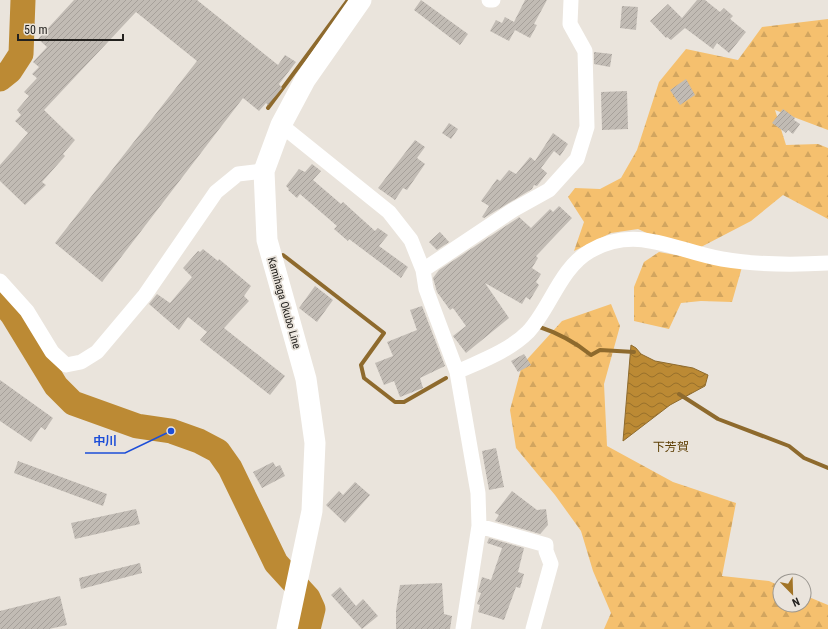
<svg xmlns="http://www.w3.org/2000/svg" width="828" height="629" font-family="'Roboto Condensed','Noto Sans JP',sans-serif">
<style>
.forest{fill:url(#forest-firs)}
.water{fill:url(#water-waves);stroke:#8e6a2d}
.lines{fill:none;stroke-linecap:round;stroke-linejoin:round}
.stream{stroke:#8e6a2d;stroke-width:4}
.river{stroke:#bc8a34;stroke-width:25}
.building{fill:url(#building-hatch)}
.street{stroke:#fff;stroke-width:15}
.secondary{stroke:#fff;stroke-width:21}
.labels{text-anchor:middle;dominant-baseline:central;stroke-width:3.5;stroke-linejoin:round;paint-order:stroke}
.street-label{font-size:11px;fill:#23211e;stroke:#eae4dc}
.neighbourhood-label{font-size:12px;fill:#5d3e03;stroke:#eae4dc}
.leader{fill:none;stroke:#1d4ed8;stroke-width:1.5}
.callout-dot{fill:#1d4ed8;stroke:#eae4dc;stroke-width:1.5}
.callout-label{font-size:12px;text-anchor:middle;font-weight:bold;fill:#1d4ed8;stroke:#eae4dc;stroke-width:3.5;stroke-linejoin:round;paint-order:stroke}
</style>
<defs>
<pattern id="forest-firs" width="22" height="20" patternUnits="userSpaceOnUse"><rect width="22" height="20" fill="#f5c06e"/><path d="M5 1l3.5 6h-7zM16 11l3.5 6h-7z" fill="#d2a55f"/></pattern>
<pattern id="water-waves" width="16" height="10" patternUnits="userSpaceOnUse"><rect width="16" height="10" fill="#bc8a34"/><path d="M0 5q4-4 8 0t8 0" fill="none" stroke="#98702b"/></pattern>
<pattern id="building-hatch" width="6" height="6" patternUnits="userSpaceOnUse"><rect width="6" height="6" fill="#c1bbb4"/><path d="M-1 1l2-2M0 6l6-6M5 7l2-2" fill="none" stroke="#a6a09a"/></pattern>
</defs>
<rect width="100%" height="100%" fill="#eae4dc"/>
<!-- forest -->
<path class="forest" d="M828 19V130L775 110 786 145 818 144 828 148V219L783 195 751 221 701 247 651 235 638 229 611 233 574 251 584 222 568 197 575 188 600 189 621 178 637 150 659 82 686 49 738 60 762 27Z
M659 252 742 267 732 302 701 301 681 303 669 329 634 321V287L644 262Z
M611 304 620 326 604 384 607 446 673 482 736 503 722 576 769 581 780 586V605H804V595L828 605V629H604L611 613 593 571 581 531 555 495 516 448 510 410 522 365 562 321Z"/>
<!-- water -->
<path class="water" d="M631 345 636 348 641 354 655 361 693 368 708 375 705 386 670 405 623 441Z"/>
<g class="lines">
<!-- stream -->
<path class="stream" d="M268 108 348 0
M283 255 384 333 361 365 364 378 395 402H404L446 378
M537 326C558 333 574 341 591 355L600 350 634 352
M679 394 718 419 789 446 804 458 828 468"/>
<!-- river -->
<path class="river" d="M0 79 10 71 21 54 23 0
M0 300 12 314 56 386 73 403 137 426 171 431 199 441 218 451 230 468 276 563 308 598 313 609 308 629"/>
</g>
<!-- building -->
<path class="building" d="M74 0H197L278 65 285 55 296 62 279 84 282 88 268 105 266 103 259 111 243 98 102 282 55 243 197 61 136 12 44 110 75 140 63 154 65 156 42 182 46 185 25 205 0 181V165L28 133 15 121 21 115 17 110 29 96 24 92 37 78 32 74 39 67 33 62 47 47 38 39Z
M421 0 468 34 460 45 414 10Z
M525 0H547L534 24 537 25 530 38 515 30 509 41 490 31 496 20 502 23 505 17 514 22Z
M697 0H705L720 12 724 8 733 16 730 19 746 32 729 53 717 43 713 49 685 28 671 40 667 37 666 38 650 21 668 4 682 18Z
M622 6 638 7 636 30 620 28Z
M594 52 612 54 610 67 594 64Z
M686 79 695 95 680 105 670 90Z
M627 91 628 129 602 130 601 92Z
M783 109 795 118 794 120 800 124 793 134 788 130 786 133 772 123Z
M449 123 458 129 451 139 442 133Z
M553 133 568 144 560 156 554 151 541 168 547 173 537 186 534 185 532 189 484 218 482 217 489 206 481 201 497 179 500 181 509 170 516 174 530 157 535 161Z
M415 140 425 147 417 158 425 164 407 190 403 188 395 200 378 188Z
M312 164 321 171 313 180 341 204 343 202 375 231 378 228 388 235 379 246 408 267 401 278 349 239 348 241 334 229 337 226 300 194 297 198 288 190 289 189 286 186 299 169 305 172Z
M559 206 572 218 536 256 538 258 532 268 541 274 536 282 539 285 530 300 526 297 522 304 485 283 509 318 466 353 453 336 466 326 453 308 450 310 437 292 433 278 439 270 518 218 519 217 531 228 550 209 553 212Z
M440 232 449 242 437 250 429 242Z
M203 249 218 261 219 259 251 286 244 296 249 301 224 328 285 376 270 395 200 340 207 332 188 317 179 330 149 304 157 294 170 303 192 277 183 268 198 251 200 252Z
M315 286 333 300 317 322 299 308Z
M422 306 445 366 420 378 423 388 400 397 394 381 384 385 375 363 393 356 387 342 417 330 410 310Z
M524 354 531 365 518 372 511 361Z
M0 380 53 418 45 430 41 427 31 442 0 421Z
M496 448 504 487 489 490 482 451Z
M18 461 107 494 103 506 14 473Z
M273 462 276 467 280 465 285 476 262 488 253 472Z
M355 482 370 495 345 523 326 505 339 491 343 495Z
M512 491 537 510 546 509 548 525 540 534 495 521 499 515 495 513Z
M136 509 140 524 75 539 71 523Z
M489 538 524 548 518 572 524 574 520 588 516 587 504 620 478 612 480 605 477 604 481 593 478 592 482 577 491 580 502 548 487 543Z
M140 563 142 573 81 589 79 578Z
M442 583 444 614 452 616 450 629H396V611L400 585Z
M340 587 356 606 363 599 378 616 362 629 331 595Z
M60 596 67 625 49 629H0V611Z"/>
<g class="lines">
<!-- street -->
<path class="street" d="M489 0H493
M281 125 389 212 411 240 423 270 426 289 457 372 478 493 479 526 463 629
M423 270 513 210 549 190 577 159 587 127 585 51 570 24 571 0
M0 281 27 311 52 352 66 365 81 362 97 352 145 295 216 192 238 174 264 171
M457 372C481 361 509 351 528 332 550 309 560 268 590 251 637 224 675 251 722 259 757 265 793 265 828 263
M479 526 546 545V551L551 564 533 629"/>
<!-- secondary -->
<path class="secondary" d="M287 629 312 511 315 443 306 379 267 240 264 171 281 125 305 80 361 0"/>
</g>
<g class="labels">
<!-- street labels -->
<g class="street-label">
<text transform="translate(284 303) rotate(74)">Kamihaga Okubo Line</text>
</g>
<!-- neighbourhood labels -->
<g class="neighbourhood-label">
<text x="671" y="447">下芳賀</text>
</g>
</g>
<!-- callouts -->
<path class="leader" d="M171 431L125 453H85"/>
<circle class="callout-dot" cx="171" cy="431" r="4"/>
<g class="callout-label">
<text x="105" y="445">中川</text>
</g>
<!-- north arrow -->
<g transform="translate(792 593) rotate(157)"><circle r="19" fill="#eae4dc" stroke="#9a9690"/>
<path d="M0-3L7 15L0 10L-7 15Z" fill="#a27426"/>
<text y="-6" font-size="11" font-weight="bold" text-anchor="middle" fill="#23211e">N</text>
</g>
<!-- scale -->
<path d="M18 34v6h105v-6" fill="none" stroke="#23211e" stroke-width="2"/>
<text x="24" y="34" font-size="12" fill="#23211e" stroke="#eae4dc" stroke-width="3" paint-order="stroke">50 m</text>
</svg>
